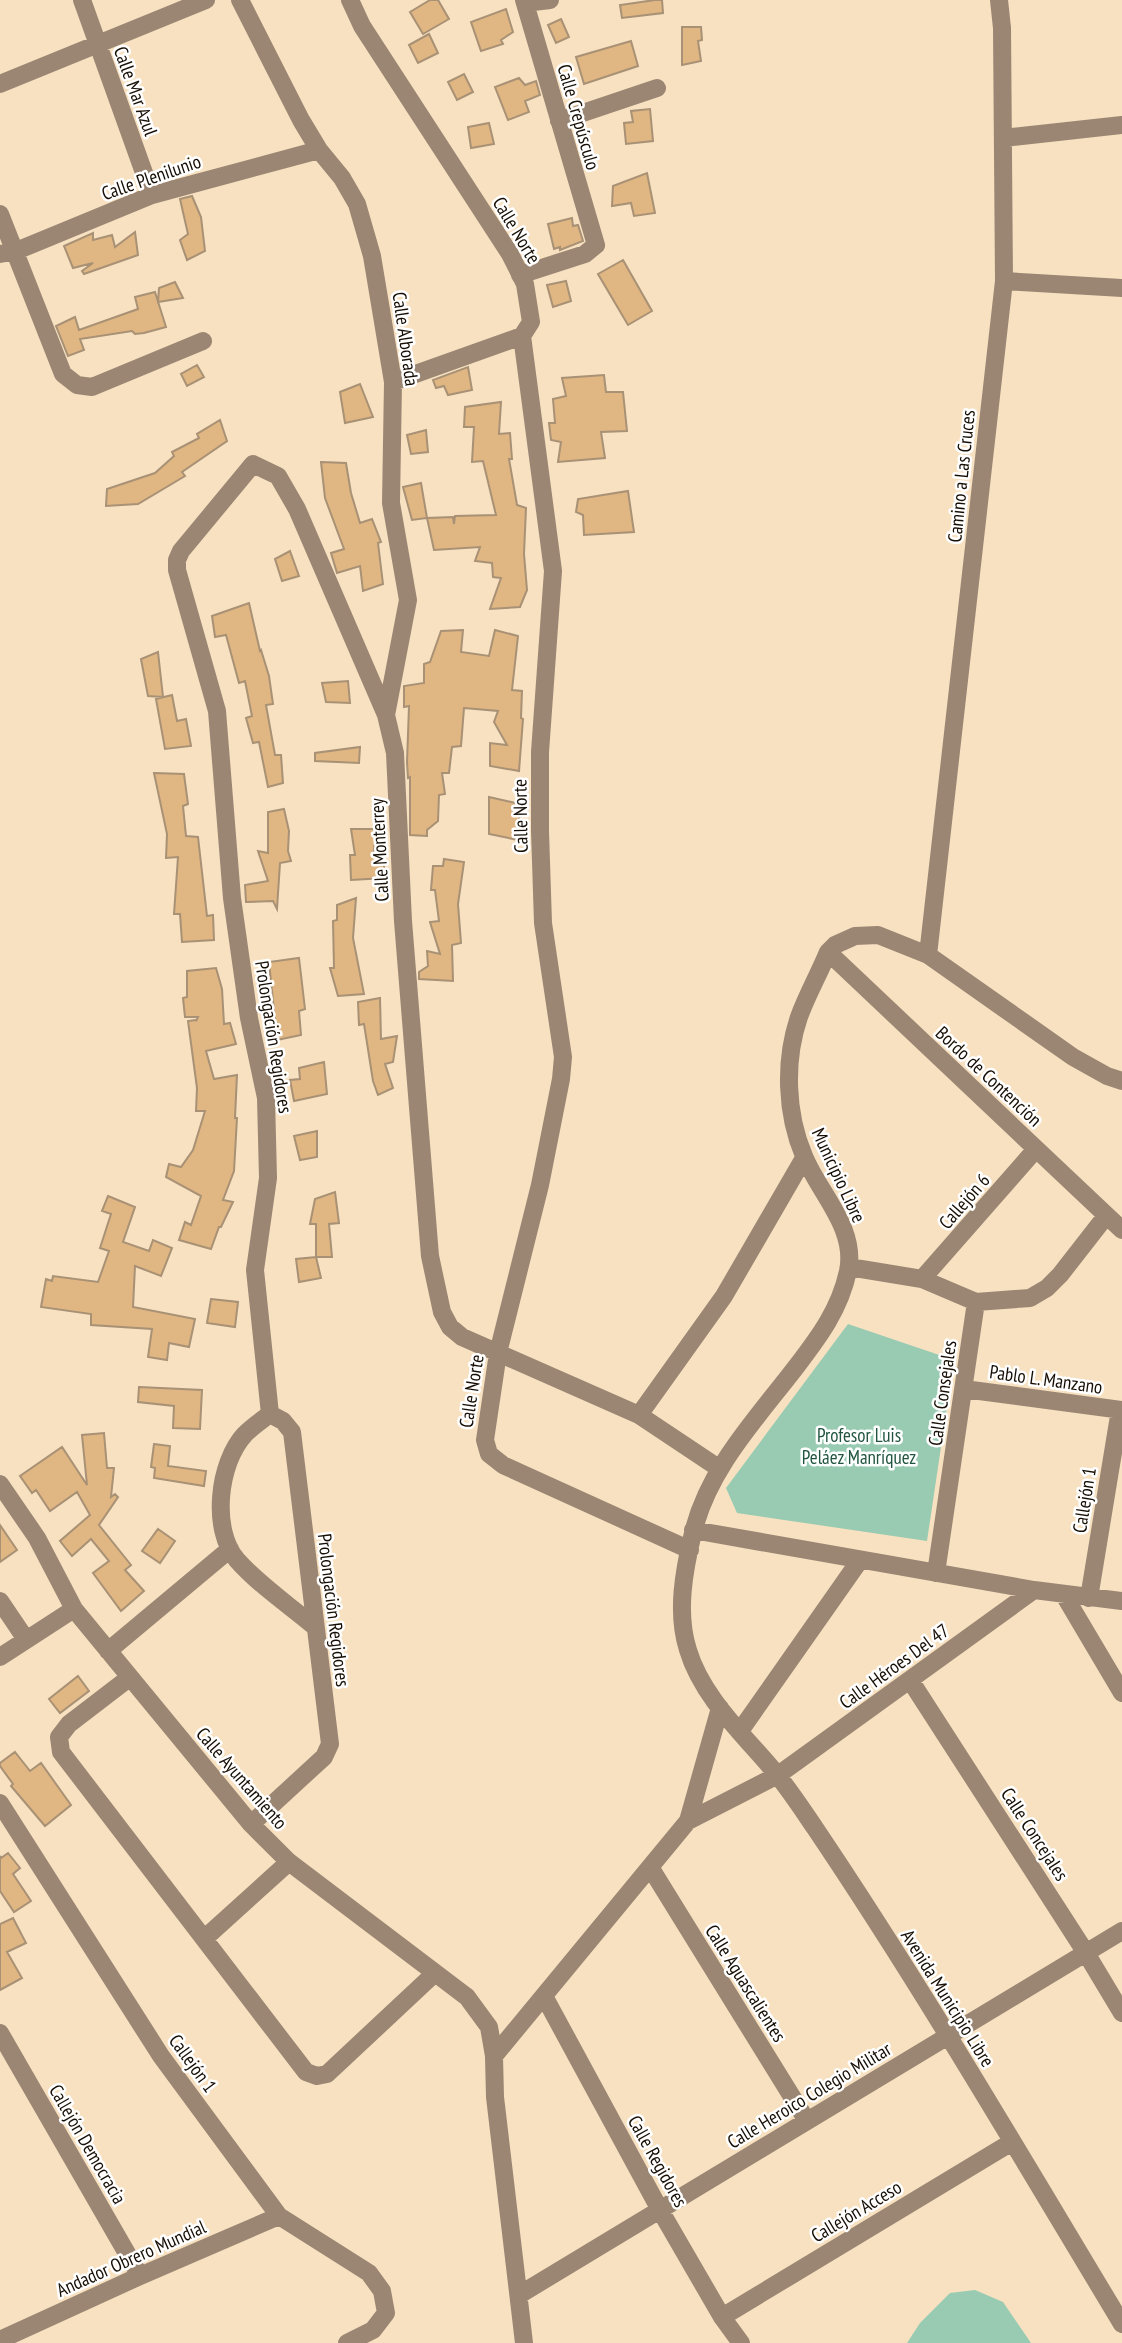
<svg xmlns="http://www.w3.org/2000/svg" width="1122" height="2343" font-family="'PT Sans Narrow',sans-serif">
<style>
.green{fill:#99cbb2}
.building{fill:#e0b683;stroke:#a89175;stroke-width:2}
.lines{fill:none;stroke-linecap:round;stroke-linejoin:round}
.minor{stroke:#9b8673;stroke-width:18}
.labels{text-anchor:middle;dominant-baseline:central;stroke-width:5;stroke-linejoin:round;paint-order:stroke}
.street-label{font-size:19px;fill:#160e04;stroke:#fff}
.park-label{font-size:19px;fill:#21553f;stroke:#fff}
</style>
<rect width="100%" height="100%" fill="#f7e1c1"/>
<!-- green -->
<path class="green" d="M848 1324 954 1360 927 1541 737 1513 726 1488Z
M975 2290 1003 2302 1031 2343H907L920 2323 950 2293Z"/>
<!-- building -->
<path class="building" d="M430 0H438L449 19 423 34 410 12Z
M655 0H662L663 13 622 18 620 5Z
M506 9 513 32 501 40 503 44 481 51 471 22Z
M561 19 569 37 556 43 548 25Z
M682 27H701L702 40 698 41 701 61 682 65Z
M429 34 438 53 418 63 409 45Z
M631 41 638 66 584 84 576 57Z
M464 74 473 92 457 100 448 82Z
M519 78 525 85 536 81 540 95 525 101 529 112 508 120 495 87Z
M650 109 653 141 626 144 624 123 633 122 631 111Z
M489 123 494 144 471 148 468 127Z
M647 173 655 213 634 216 631 203 612 206 613 186Z
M192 196 201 217 205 251 187 260 180 240 188 234 180 199Z
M572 218 573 226 578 225 583 241 560 250V247L554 249 548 224Z
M135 232 138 255 84 274 82 271 93 263 73 268 64 246 93 233V240L112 235 115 247Z
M623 260 652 311 628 325 598 274Z
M566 281 571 301 553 307 547 285Z
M175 282 183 298 158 302 159 288Z
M155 292 166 327 144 333 135 334 132 331 80 339 84 350 68 356 56 326 75 317 79 330 138 309 135 297Z
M197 365 204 377 187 386 181 374Z
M468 367 472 390 448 395 444 386 436 388 433 380Z
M604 375 606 392H623L627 431 601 432 605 458 558 462 561 442 551 440 549 423H555L553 399 566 396 562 378Z
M360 384 373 417 345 423 340 392Z
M501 402 499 434 510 433 512 459H509L517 505 526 508 524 554 527 590 520 607 490 609 501 578 493 577 492 563 475 561 480 547 434 550 427 518 453 517 454 524 455 516 496 515 483 461 472 462 474 427H464L465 407Z
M220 420 227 441 182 472 185 476 138 504 106 506 107 489 155 473 174 456 172 452 199 438 197 434Z
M426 430 428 452 411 454 407 435Z
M321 462 346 463 351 493 360 523 372 519 381 542 378 543 383 584 363 591 360 566 337 573 331 553 344 549 325 498Z
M421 483 427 518 412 520 403 487Z
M628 491 634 532 584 535 583 515 576 512 578 499Z
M290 551 299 576 282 581 275 559Z
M249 603 260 651 261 650 269 676 273 704 266 705 275 755H281L283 783 268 787 259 742 253 743 246 718 252 716 245 681 239 683 226 635 215 637 212 616Z
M463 630 461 652 489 656 495 630 518 636 512 690 522 691 521 718 523 719 519 771 490 766V743L507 745 494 722 498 711 464 708 461 746 452 747 449 773H442L445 794 439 795 438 821 427 830V836L410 835V777L408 778 407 762 409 706 404 707V686L424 683V664L430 662 441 631Z
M158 652 163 697 148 696 141 659Z
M348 681 350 703 326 702 322 683Z
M172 695 177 721 186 719 191 746 165 749 156 699Z
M360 747 359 763 315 761V753Z
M154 773 184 774 188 804 183 806 186 836 198 837 207 916 213 915 214 940 182 942 180 914H174L178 857 166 858 167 834Z
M489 797 520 804 518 840 489 834Z
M284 809 289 831 288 851 291 861 280 863 277 909 273 901 246 902 245 885 268 881 258 851 268 853V812Z
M351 829H377L373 856H383L385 878 351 880 350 855H355Z
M444 859 464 862 458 904 461 943 452 945 453 981 419 979V972L428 966 427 951 440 954 430 922 439 921 435 890H431L433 866H443Z
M356 898 353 938 364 994 338 996 330 968H334L333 921 337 920V905Z
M299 958 305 1009 299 1011 301 1035 277 1040 269 962Z
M216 968 222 989 224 1024 230 1023 236 1044 206 1051 214 1079 237 1075 235 1118H237L234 1171 223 1200 233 1202 221 1227H219L211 1249 179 1240 185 1222 191 1225 201 1196 166 1177 169 1164 181 1167 193 1150 205 1111H196L197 1088 188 1021 196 1020V1021L198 1017H185L183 998 187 997V971Z
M380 998 381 1039 397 1036 393 1062 385 1064 393 1088 378 1095 373 1081 364 1024 359 1025 358 1002Z
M324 1062 327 1094 294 1101 290 1080 300 1079 299 1068Z
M317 1131V1157L300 1160 294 1136Z
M335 1192 339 1223 329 1224 332 1257H316V1224H310L315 1199Z
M108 1196 135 1207 123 1242 149 1251 153 1240 172 1248 161 1276 135 1266 133 1307 195 1319 189 1347 169 1343 167 1360 148 1357 152 1329 91 1325V1314L41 1307 46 1279 52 1281 53 1276 98 1282 109 1251 100 1248 111 1214 102 1211Z
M316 1257 321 1278 299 1282 296 1259Z
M211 1299 238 1302 235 1327 207 1323Z
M139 1387 202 1390 200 1429 173 1428 174 1406 138 1402Z
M104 1433 107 1468H114L111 1497 115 1494 118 1497 99 1525 131 1565 125 1570 144 1591 121 1611 93 1573 109 1561 91 1539 72 1556 60 1541 90 1515 77 1492 50 1511 36 1490 32 1493 20 1476 62 1447 87 1485 82 1435Z
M154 1444 170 1446 168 1466 206 1471 204 1486 154 1478 155 1468 151 1467Z
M0 1525 17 1550 0 1562Z
M158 1529 175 1541 160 1563 142 1551Z
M78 1676 89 1691 60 1713 49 1699Z
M15 1752 30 1771 41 1763 71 1805 45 1826 11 1786 13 1784 0 1766V1763Z
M8 1853 20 1868 13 1874 31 1901 14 1912 0 1891V1856L1 1858Z
M13 1918 26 1943 7 1952 22 1978 0 1990V1924Z"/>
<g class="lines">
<!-- minor -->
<path class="minor" d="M82 0 152 195
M240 0 301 120 319 150 342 178 357 204 372 256 393 382 391 503 408 600 386 715
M350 0 362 26 510 254 525 284 531 322 522 336 553 571 540 752V831L543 923 563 1057 561 1079 540 1185 498 1353 485 1440 489 1454 503 1465 690 1550
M525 3 550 0
M0 84 206 0
M559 121 657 88
M1003 138 1122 125
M0 214 63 374 77 385 92 387 203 341
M0 254 16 251 152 195 319 150
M520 275 585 254 596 245 524 0
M1004 281 1122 288
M393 382 522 336
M828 952 1122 1230
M928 955 1004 281 1002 28 999 0
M1122 1081 1107 1076 1073 1057 928 955 878 935 855 936 835 945 828 952C819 974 807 995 799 1017 784 1061 786 1114 804 1156 819 1193 857 1228 848 1271 840 1309 819 1337 796 1367 757 1418 708 1469 693 1533 684 1570 676 1613 688 1650 702 1697 743 1734 774 1771 789 1789 802 1809 815 1828 924 1990 1022 2158 1122 2324
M849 1267 922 1279 976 1302 1030 1298 1047 1288 1060 1275 1106 1216
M922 1279 1036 1149
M964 1389 1122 1410
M270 1414C262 1420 252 1427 245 1434 218 1463 211 1530 237 1560 259 1585 289 1605 315 1627
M639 1415 724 1296 804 1158
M0 1484 37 1538 74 1609 251 1824 289 1862 467 1997 489 2027 494 2056 495 2097 524 2343
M693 1530 1034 1590 1122 1601
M936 1573 976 1302
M1064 1595 1122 1693
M1089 1598 1120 1410
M0 1601 25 1638
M108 1651 230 1549
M0 1657 74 1609
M129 1678 69 1724 59 1737 61 1752 306 2072 317 2076 327 2074 435 1973
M910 1680 1086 1953 1122 2013
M740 1731 860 1560
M0 1803 161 2056 279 2216 369 2273 382 2291 386 2313 373 2330 347 2343
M688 1821 778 1775 1034 1590
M251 1824 324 1757 330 1744 292 1432 283 1421 270 1414 255 1270 268 1178 266 1098 249 1018 232 898 217 711 177 570V560L181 551 253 464 278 476 297 509 386 715 395 753 403 921 430 1256 442 1312 450 1327 462 1337 639 1415 720 1469
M650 1867 807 2121
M205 1938 289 1862
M544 1996 660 2210 722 2317 741 2343
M0 2033 140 2276
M494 2056 688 1821 720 1708
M519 2295 1122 1931
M722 2317 1012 2142
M0 2340 140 2276 279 2216"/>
</g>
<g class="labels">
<!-- street labels -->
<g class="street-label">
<text transform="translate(136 91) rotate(70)">Calle Mar Azul</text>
<text transform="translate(579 117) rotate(74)">Calle Crepúsculo</text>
<text transform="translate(151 177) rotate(-19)">Calle Plenilunio</text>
<text transform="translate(517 230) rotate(59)">Calle Norte</text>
<text transform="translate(406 339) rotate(82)">Calle Alborada</text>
<text transform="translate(961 476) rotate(-84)">Camino a Las Cruces</text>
<text transform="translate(520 816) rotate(-91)">Calle Norte</text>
<text transform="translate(379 850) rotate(-93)">Calle Monterrey</text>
<text transform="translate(274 1037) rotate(81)">Prolongación Regidores</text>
<text transform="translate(989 1076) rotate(43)">Bordo de Contención</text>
<text transform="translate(839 1175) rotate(65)">Municipio Libre</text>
<text transform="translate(964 1201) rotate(-49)">Callejón 6</text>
<text transform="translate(1046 1379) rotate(8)">Pablo L. Manzano</text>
<text transform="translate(471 1391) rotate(-81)">Calle Norte</text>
<text transform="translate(942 1393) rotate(-82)">Calle Consejales</text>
<text transform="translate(1084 1500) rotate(-81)">Callejón 1</text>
<text transform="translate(334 1610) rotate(83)">Prolongación Regidores</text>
<text transform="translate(894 1666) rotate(-36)">Calle Héroes Del 47</text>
<text transform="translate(242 1778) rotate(49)">Calle Ayuntamiento</text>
<text transform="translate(1035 1834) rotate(57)">Calle Concejales</text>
<text transform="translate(746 1983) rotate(58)">Calle Aguascalientes</text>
<text transform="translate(948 1998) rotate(58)">Avenida Municipio Libre</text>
<text transform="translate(193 2063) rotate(54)">Callejón 1</text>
<text transform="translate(809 2095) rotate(-31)">Calle Heroico Colegio Militar</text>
<text transform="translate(88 2144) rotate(60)">Callejón Democracia</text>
<text transform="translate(658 2161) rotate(61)">Calle Regidores</text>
<text transform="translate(856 2211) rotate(-31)">Callejón Acceso</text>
<text transform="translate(131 2258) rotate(-24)">Andador Obrero Mundial</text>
</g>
<!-- park labels -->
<g class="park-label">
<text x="859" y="1435">Profesor Luis<tspan x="859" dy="22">Peláez Manríquez</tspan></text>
</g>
</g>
</svg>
